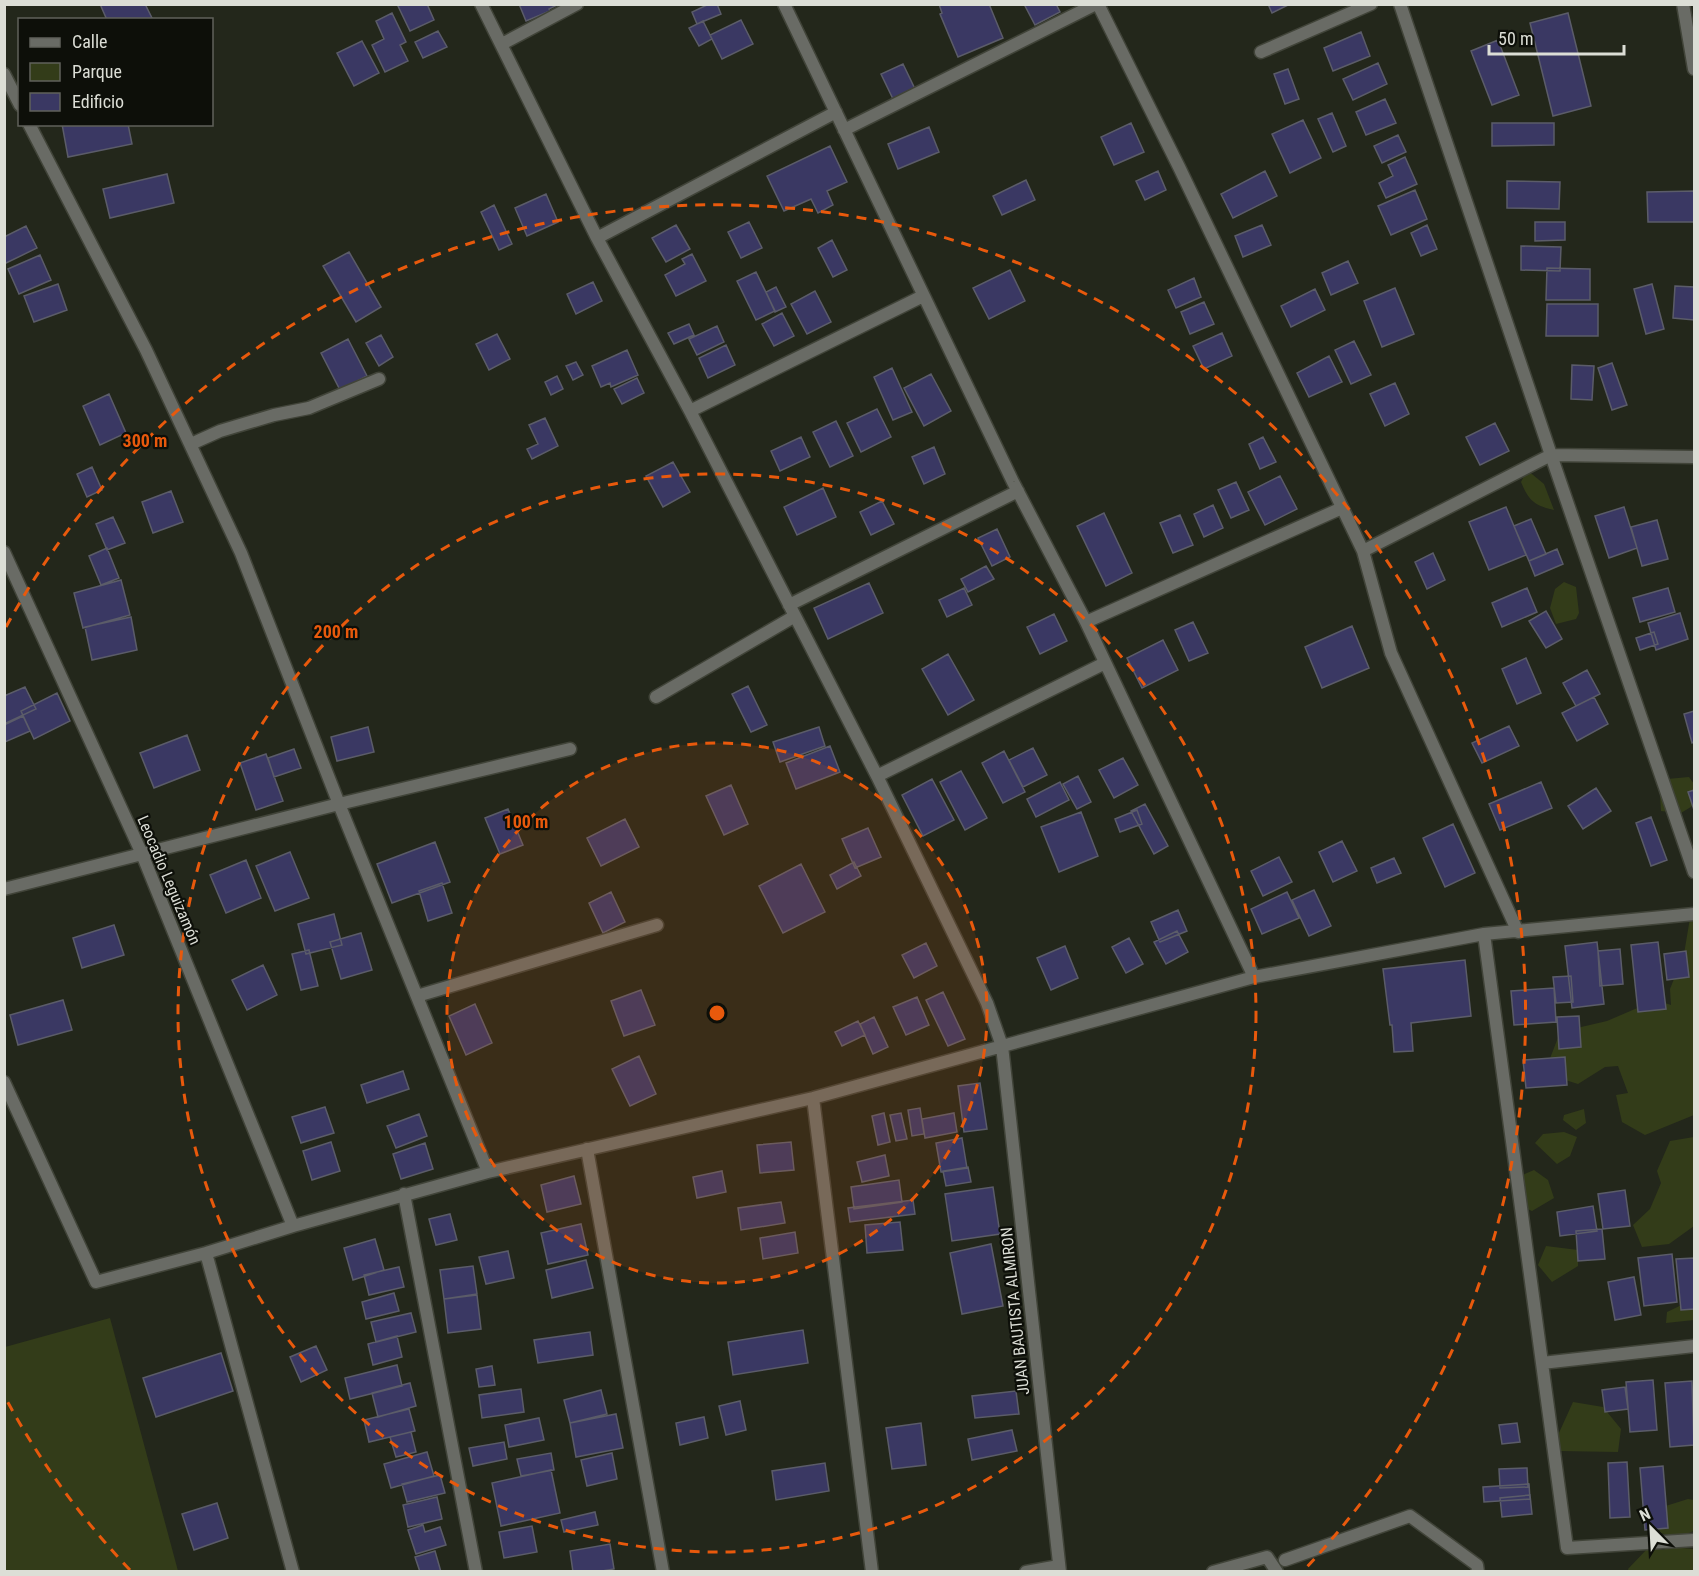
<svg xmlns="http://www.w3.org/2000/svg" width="1699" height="1576" font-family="'Roboto Condensed',sans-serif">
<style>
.green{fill:#333c19}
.building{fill:#3a3863;stroke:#5b5c69;stroke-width:1.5}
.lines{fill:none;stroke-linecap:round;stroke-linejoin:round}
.street-casing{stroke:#414439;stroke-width:15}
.street{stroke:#696b65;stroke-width:12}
.ring{fill:none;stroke:#e8590c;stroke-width:3;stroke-dasharray:10 8}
.labels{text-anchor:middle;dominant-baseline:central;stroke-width:4.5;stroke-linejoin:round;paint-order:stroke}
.street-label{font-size:16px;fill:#dcded6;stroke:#0d0f09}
.centre{fill:#e8590c;stroke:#0d0f09;stroke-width:3}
.ring-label{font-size:18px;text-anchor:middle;font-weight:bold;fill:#e8590c;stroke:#0d0f09;stroke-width:4.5;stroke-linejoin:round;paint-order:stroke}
</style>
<rect width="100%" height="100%" fill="#23271b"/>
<!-- green -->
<path class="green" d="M1527 470 1544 484 1554 510C1534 505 1529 501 1521 482Z
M1564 582 1576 587 1579 613 1576 619 1556 624 1550 608 1555 589Z
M1689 777 1694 784V805L1681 813 1661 811 1660 795 1667 779Z
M1690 918 1694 922V1115L1645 1135 1622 1122 1616 1095 1628 1093 1618 1066 1605 1067 1578 1084 1556 1077 1549 1061 1559 1035 1564 1031 1607 1021 1656 1000 1671 1005 1670 989 1684 954Z
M1584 1109 1586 1123 1576 1130 1563 1120 1564 1115Z
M1564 1132 1577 1137 1570 1156 1557 1164 1535 1143 1543 1134Z
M1694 1137 1693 1176 1694 1226 1669 1244 1642 1247 1633 1225 1650 1209 1661 1183 1657 1171 1670 1141Z
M1534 1170 1548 1180 1554 1198 1532 1211 1516 1204 1511 1180Z
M1546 1246 1578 1250V1266L1552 1282 1538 1265Z
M1694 1290V1320L1666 1323 1667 1312 1692 1300Z
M110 1318 178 1571H5V1347Z
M1573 1402 1603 1407 1621 1429 1618 1452 1559 1451 1558 1435Z
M1688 1499 1694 1500V1531L1678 1537 1660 1533 1656 1509Z
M1671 1547 1694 1549V1571L1629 1572 1628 1569 1648 1548 1663 1550Z"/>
<!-- building -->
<path class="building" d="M100 4H145L153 20H107Z
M397 4H427L434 20 410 31Z
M519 4H559L549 9 550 11 526 21Z
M709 4H717L721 14 697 24 692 12Z
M939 4H989L1003 38 958 57 940 14 942 13Z
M1024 4H1056L1060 12 1035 25Z
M1268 4H1290L1272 13Z
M392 13 406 42 400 45 408 61 385 72 372 45 384 39 376 21Z
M1568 13 1591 106 1553 116 1530 23Z
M741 20 753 44 722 59 710 35Z
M703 21 712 39 699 46 689 28Z
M438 31 447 47 423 58 415 42Z
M1361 32 1370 56 1333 71 1324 48Z
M1498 40 1519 95 1492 105 1471 51Z
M362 41 379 73 354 86 337 53Z
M1378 63 1387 84 1353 100 1343 79Z
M903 64 915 89 893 99 881 74Z
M1288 69 1299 99 1285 104 1274 74Z
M1385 99 1396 123 1366 135 1356 112Z
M1332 113 1346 146 1333 152 1318 119Z
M1303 120 1321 158 1290 173 1272 134Z
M1131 123 1144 152 1114 165 1101 137Z
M1492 123H1554V145L1492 146Z
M62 124H128L132 144 68 157Z
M929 127 939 152 898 169 888 144Z
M1398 135 1406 152 1382 163 1374 146Z
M830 146 847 182 827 191 833 205 818 213 811 199 784 211 767 176Z
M1405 157 1417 184 1386 198 1379 183 1393 176 1388 165Z
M1158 171 1166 190 1145 200 1136 181Z
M1265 171 1277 196 1233 218 1221 194Z
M167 174 174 203 110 218 103 189Z
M1026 180 1035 200 1002 215 993 196Z
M1507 181 1560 182 1559 209 1507 208Z
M1415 190 1427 219 1391 235 1378 206Z
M1694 191V222H1648L1647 192Z
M546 194 558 222 527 236 515 208Z
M494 205 512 244 499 250 481 212Z
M749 222 762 248 741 258 728 232Z
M1535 222H1565V240L1535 241Z
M676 225 690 249 666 262 652 238Z
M1262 225 1271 245 1243 257 1235 236Z
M1427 225 1437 249 1421 256 1411 233Z
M26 226 37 248 4 264V237Z
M832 240 847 270 833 277 818 248Z
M1521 246 1561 247 1560 271 1521 270Z
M349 252 381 307 356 322 323 266Z
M692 254 706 281 676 296 665 275 685 264 682 259Z
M40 255 51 280 19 294 8 269Z
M1348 261 1358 283 1331 295 1322 273Z
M1547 268 1590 269V300H1546Z
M1010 270 1025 301 989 319 973 288Z
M756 272 775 311 756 320 737 281Z
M1194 278 1201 297 1176 308 1168 290Z
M593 282 602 301 576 314 567 294Z
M58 284 67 310 34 322 24 296Z
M1652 284 1664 329 1646 334 1634 289Z
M1675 286 1694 287V320L1673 318Z
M776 287 786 307 775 312 766 292Z
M1395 288 1414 334 1382 347 1364 301Z
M1315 289 1325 310 1291 327 1281 306Z
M815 291 831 322 807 334 791 304Z
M1204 302 1214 324 1190 334 1181 312Z
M1547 304H1598V336H1546Z
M782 313 794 336 774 346 762 324Z
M689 324 694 335 674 344 668 333Z
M717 326 724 342 697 355 689 339Z
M1222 333 1232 356 1204 369 1193 346Z
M497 334 510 359 489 370 476 344Z
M381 335 393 357 379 366 366 343Z
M348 339 367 376 340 390 321 353Z
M1354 341 1371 375 1351 384 1335 350Z
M726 345 735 365 708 378 699 358Z
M627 350 638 375 611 387 610 383 601 387 592 366Z
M1329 356 1342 382 1309 397 1297 373Z
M576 362 583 375 573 380 566 366Z
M1612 363 1627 405 1612 410 1598 368Z
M1572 365 1594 366 1592 400 1571 399Z
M892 368 912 412 893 420 874 377Z
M931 374 951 411 924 426 904 388Z
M557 376 563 389 551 395 545 382Z
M637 378 644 393 622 404 614 389Z
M1395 383 1409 414 1385 426 1370 394Z
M109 394 126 433 100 445 83 406Z
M877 409 891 437 861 452 847 423Z
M545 418 558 446 532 459 527 449 538 444 529 425Z
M836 421 853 456 830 467 813 432Z
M1495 423 1509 451 1480 465 1466 437Z
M801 437 810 457 780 471 771 451Z
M1263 437 1276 462 1260 469 1249 444Z
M934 447 945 474 924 484 912 457Z
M673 462 690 492 663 507 646 476Z
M92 467 102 490 87 497 77 474Z
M1280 476 1297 509 1265 525 1248 492Z
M1236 482 1249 510 1231 518 1218 490Z
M823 488 836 517 797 535 784 507Z
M171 491 183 522 153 533 142 502Z
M882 501 894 524 871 535 860 512Z
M1213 505 1223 528 1204 537 1194 514Z
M1506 507 1526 555 1489 570 1469 522Z
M1624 507 1637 548 1609 558 1595 516Z
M1104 513 1132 573 1106 586 1077 526Z
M1180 515 1193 545 1173 553 1160 523Z
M113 517 125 543 107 550 96 524Z
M1531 519 1546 554 1529 561 1514 526Z
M1657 520 1668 559 1642 566 1631 527Z
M997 529 1010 557 992 566 978 538Z
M107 548 119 578 101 585 89 556Z
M1557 549 1563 564 1535 576 1529 561Z
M1433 553 1445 580 1427 589 1415 562Z
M986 566 994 579 968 592 961 579Z
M121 580 130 615 83 628 74 593Z
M869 583 883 613 828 639 814 608Z
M964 588 972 605 947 617 939 600Z
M1527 588 1537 612 1502 627 1492 603Z
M1668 588 1675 612 1640 622 1633 598Z
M1546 611 1562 639 1546 648 1529 621Z
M1680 613 1688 639 1656 650 1648 623Z
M1054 614 1067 641 1040 654 1027 627Z
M131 617 137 650 92 660 85 627Z
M1193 622 1208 653 1189 661 1175 630Z
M1352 626 1369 668 1322 688 1305 647Z
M1654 632 1658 644 1640 650 1636 638Z
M1163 640 1178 670 1142 688 1127 658Z
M948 654 974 700 948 715 922 669Z
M1526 658 1541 693 1517 704 1502 669Z
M1587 670 1600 694 1576 706 1563 683Z
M748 686 767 725 751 732 732 694Z
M25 687 36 709 4 724V696Z
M57 693 70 721 34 739 21 711Z
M1594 697 1608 724 1577 741 1562 713Z
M1694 711V742L1692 743 1684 714Z
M23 716 30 731 5 742 4 725Z
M1509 726 1519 746 1482 763 1472 743Z
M368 727 374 752 337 761 331 737Z
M819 727 825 746 780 762 773 742Z
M187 735 200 770 154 788 140 753Z
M830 746 840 772 796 789 786 763Z
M1033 748 1047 775 1023 787 1009 760Z
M294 749 301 768 274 777 268 758Z
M1004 751 1025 792 1003 803 982 763Z
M266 754 283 801 256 810 240 763Z
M1123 758 1138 785 1114 798 1099 770Z
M961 771 987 818 965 830 940 782Z
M1078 776 1091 802 1077 809 1063 784Z
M932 779 954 820 923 836 902 795Z
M1060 782 1069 800 1036 817 1027 799Z
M1541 782 1552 808 1500 830 1489 804Z
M731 785 748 824 724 835 706 796Z
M1596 788 1611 811 1583 829 1568 806Z
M1694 790V810L1688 792Z
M1145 804 1168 846 1154 854 1131 811Z
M508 809 523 845 500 854 485 818Z
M1137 810 1142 824 1120 832 1115 819Z
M1081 812 1098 856 1059 872 1041 827Z
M1651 817 1667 860 1651 866 1636 823Z
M625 819 639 847 601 866 587 838Z
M1453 824 1475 873 1445 887 1423 838Z
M868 828 881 857 855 868 842 839Z
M1342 841 1357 871 1333 882 1319 852Z
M435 842 450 882 392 903 377 864Z
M290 852 309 898 275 911 256 866Z
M1279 857 1292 882 1263 896 1251 871Z
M1394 858 1401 873 1377 883 1371 868Z
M246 860 261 898 226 913 210 875Z
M854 862 861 876 837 889 830 875Z
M801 864 825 912 783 933 759 886Z
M442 883 452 913 428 921 419 891Z
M1314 890 1331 926 1309 936 1292 900Z
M611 892 625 922 603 933 589 903Z
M1287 892 1299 918 1262 934 1251 909Z
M1178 910 1187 931 1160 942 1151 922Z
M334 914 342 945 306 954 298 924Z
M114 925 124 955 82 968 73 938Z
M1177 931 1188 952 1166 964 1154 942Z
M361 933 372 970 341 979 330 942Z
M1129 938 1143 964 1126 973 1112 947Z
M1597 942 1604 1004 1572 1008 1565 946Z
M1658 942 1666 1009 1638 1012 1631 945Z
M926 943 937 966 914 978 902 955Z
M1065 946 1078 978 1051 990 1037 958Z
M1620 949 1623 984 1600 986 1598 951Z
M309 950 318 986 301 990 292 954Z
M1686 951 1689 977 1667 980 1664 954Z
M1465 960 1471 1016 1411 1023 1413 1051 1394 1052 1392 1025H1390L1383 969Z
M263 965 277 995 247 1010 232 980Z
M1571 976 1573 1002 1556 1003 1553 977Z
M1554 988 1556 1022 1514 1025 1511 991Z
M641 990 655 1025 624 1036 611 1001Z
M943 992 965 1039 948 1046 926 1000Z
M917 997 929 1025 906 1035 893 1007Z
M63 1000 72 1030 18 1045 10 1015Z
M475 1004 492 1043 466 1055 449 1016Z
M1579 1016 1581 1047 1559 1049 1557 1017Z
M874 1017 888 1047 873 1054 860 1024Z
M858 1021 865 1035 842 1046 835 1032Z
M639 1056 656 1094 630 1106 612 1069Z
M1565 1057 1567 1085 1526 1088 1523 1060Z
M403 1071 409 1089 367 1103 361 1085Z
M980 1083 987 1129 964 1132 958 1086Z
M325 1107 334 1133 301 1143 292 1117Z
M920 1108 924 1134 912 1136 908 1110Z
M884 1113 890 1142 878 1145 872 1116Z
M901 1113 907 1139 896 1141 890 1115Z
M954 1113 957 1132 925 1138 922 1119Z
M419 1114 427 1136 396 1148 387 1126Z
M962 1138 967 1168 941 1172 936 1143Z
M331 1142 340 1171 312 1180 303 1151Z
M791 1142 794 1170 760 1173 757 1145Z
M425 1143 433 1169 401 1179 393 1154Z
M885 1155 889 1176 862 1182 857 1162Z
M968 1167 971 1182 946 1186 943 1171Z
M722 1171 726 1192 697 1198 693 1177Z
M574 1176 581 1204 547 1212 541 1185Z
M899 1180 902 1202 854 1209 851 1187Z
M993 1187 1000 1234 952 1241 945 1194Z
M1625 1190 1630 1226 1603 1229 1598 1194Z
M913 1200 915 1214 850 1222 848 1208Z
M781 1202 785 1223 741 1230 738 1208Z
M1593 1206 1597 1231 1560 1236 1557 1212Z
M450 1214 457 1240 436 1245 429 1219Z
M900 1222 903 1250 867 1253 865 1225Z
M581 1224 588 1255 548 1264 541 1233Z
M1602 1229 1605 1259 1578 1261 1576 1231Z
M795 1232 798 1253 763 1259 760 1238Z
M375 1239 384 1270 353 1280 344 1248Z
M991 1244 1003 1306 962 1314 950 1253Z
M508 1251 514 1278 486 1284 479 1257Z
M1672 1254 1677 1302 1644 1306 1638 1258Z
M1694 1258V1309L1681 1310 1676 1259Z
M586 1260 593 1288 552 1298 546 1270Z
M473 1266 477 1294 444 1299 440 1270Z
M399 1267 404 1287 369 1295 364 1275Z
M1634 1277 1641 1315 1615 1320 1608 1282Z
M394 1293 399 1311 366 1319 362 1302Z
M477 1295 481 1329 448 1333 444 1299Z
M411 1313 416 1332 376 1342 371 1322Z
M803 1330 808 1363 733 1375 728 1342Z
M590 1332 593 1355 538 1363 534 1340Z
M397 1336 402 1357 373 1365 368 1344Z
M316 1346 327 1370 301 1382 290 1357Z
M221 1353 233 1391 156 1417 143 1378Z
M397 1365 402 1386 350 1399 345 1378Z
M492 1366 495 1385 479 1387 476 1369Z
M1653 1380 1657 1430 1630 1432 1626 1382Z
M1692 1381 1694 1445 1670 1447 1665 1383Z
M410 1383 416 1406 378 1417 372 1393Z
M1625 1387 1628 1409 1605 1412 1602 1390Z
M521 1389 524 1412 482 1418 479 1395Z
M601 1390 607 1414 570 1423 564 1400Z
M1016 1391 1019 1414 975 1418 972 1396Z
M740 1401 746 1430 726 1435 719 1406Z
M409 1409 415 1431 369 1442 364 1420Z
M616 1414 623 1448 576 1457 570 1423Z
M704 1417 708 1438 680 1445 676 1423Z
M539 1418 544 1440 509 1447 505 1425Z
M921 1423 926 1465 892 1469 886 1428Z
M1517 1423 1520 1442 1502 1444 1499 1425Z
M1012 1430 1017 1451 972 1460 968 1439Z
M411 1432 416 1452 396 1457 390 1437Z
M504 1442 507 1459 473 1466 469 1448Z
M427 1452 434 1476 391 1488 384 1464Z
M551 1453 554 1470 521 1476 517 1459Z
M612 1453 617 1479 587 1486 581 1460Z
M1627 1462 1630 1517 1610 1518 1608 1463Z
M825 1463 829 1491 776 1500 772 1471Z
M1663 1466 1668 1528 1645 1530 1640 1468Z
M1527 1468 1528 1487 1500 1488 1499 1469Z
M551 1470 560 1513 501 1526 492 1483Z
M440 1475 445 1493 407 1502 402 1484Z
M1529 1484 1530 1499 1484 1502 1483 1487Z
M1530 1495 1532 1514 1502 1517 1500 1498Z
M437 1497 442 1519 408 1527 403 1505Z
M217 1503 228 1538 194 1550 182 1514Z
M595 1512 598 1525 564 1532 561 1520Z
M423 1525 425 1532 440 1527 446 1545 416 1554 408 1530Z
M532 1526 537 1552 504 1558 499 1532Z
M610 1544 614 1569 596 1572H573L570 1551Z
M435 1551 441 1572H420L415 1557Z"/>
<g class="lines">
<defs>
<path id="street" d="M481 4 597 238 690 411 877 776 987 1003 1002 1046 1060 1572
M784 4 1013 482 1086 622 1254 977
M1098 4 1179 167 1363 551 1391 653 1518 932
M1400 4 1551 455 1694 872
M1683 4 1694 69
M502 44 577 4
M1261 52 1371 4
M4 74 20 105
M29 124 146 350 241 553 339 804 488 1172
M844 130 1096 4
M597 238 836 112
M690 411 923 296
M191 444 220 431 274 415 309 408 379 379
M1363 551 1551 455 1694 457
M4 552 142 854 293 1226
M789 605 1018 491
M1086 622 1342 508
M656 697 795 616
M877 776 1105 663
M4 889 339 804 570 749
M1484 934 1567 1548 1694 1540
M417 996 657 925
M4 1082 96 1282 206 1253 293 1226 488 1172 813 1098 1254 977 1484 934 1694 914
M813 1098 872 1572
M587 1149 663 1572
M404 1194 476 1572
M206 1253 293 1572
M1542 1363 1694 1346
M1285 1560 1410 1516 1477 1565 1478 1572
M1026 1572 1059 1566
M1213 1572 1267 1557 1277 1572"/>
</defs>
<!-- street casing -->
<use href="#street" class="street-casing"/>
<!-- street -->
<use href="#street" class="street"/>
</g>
<!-- distance rings -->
<circle cx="717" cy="1013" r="270" fill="#e8590c" fill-opacity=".12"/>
<g class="ring">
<circle cx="717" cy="1013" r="270"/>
<circle cx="717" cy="1013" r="539"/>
<path d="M130 1570A809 809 0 0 1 6 1399M6 627A809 809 0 1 1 1304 1570"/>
</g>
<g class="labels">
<!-- street labels -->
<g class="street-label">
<text transform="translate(169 880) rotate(67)">Leocadio Leguizamón</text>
<text transform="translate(1015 1311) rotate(-96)">JUAN BAUTISTA ALMIRON</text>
</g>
</g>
<circle cx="717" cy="1013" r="9" class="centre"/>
<g class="ring-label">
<text x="145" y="447">300 m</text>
<text x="336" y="638">200 m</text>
<text x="526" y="828">100 m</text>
</g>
<!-- border -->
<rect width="1699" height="1576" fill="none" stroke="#dcded6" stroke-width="12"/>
<!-- legend -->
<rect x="18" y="18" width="195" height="108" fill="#0d0f09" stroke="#60625b" stroke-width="1.5"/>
<rect x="30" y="38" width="30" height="9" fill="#696b65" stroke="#60625b" stroke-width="1.5"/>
<text x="72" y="48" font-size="18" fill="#dcded6">Calle</text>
<rect x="30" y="63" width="30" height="18" fill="#333c19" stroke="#60625b" stroke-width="1.5"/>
<text x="72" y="78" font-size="18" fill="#dcded6">Parque</text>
<rect x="30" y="93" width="30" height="18" fill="#3a3863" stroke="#60625b" stroke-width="1.5"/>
<text x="72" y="108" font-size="18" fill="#dcded6">Edificio</text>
<!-- north arrow -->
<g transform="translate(1651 1528) rotate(336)" stroke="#0d0f09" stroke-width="4.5" paint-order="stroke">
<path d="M0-4.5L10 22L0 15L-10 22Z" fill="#dcded6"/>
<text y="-9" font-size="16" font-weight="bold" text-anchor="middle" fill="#dcded6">N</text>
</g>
<!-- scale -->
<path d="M1489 45v9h135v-9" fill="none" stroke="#dcded6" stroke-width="3"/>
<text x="1498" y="45" font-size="18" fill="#dcded6" stroke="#0d0f09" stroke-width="4.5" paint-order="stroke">50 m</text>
</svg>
